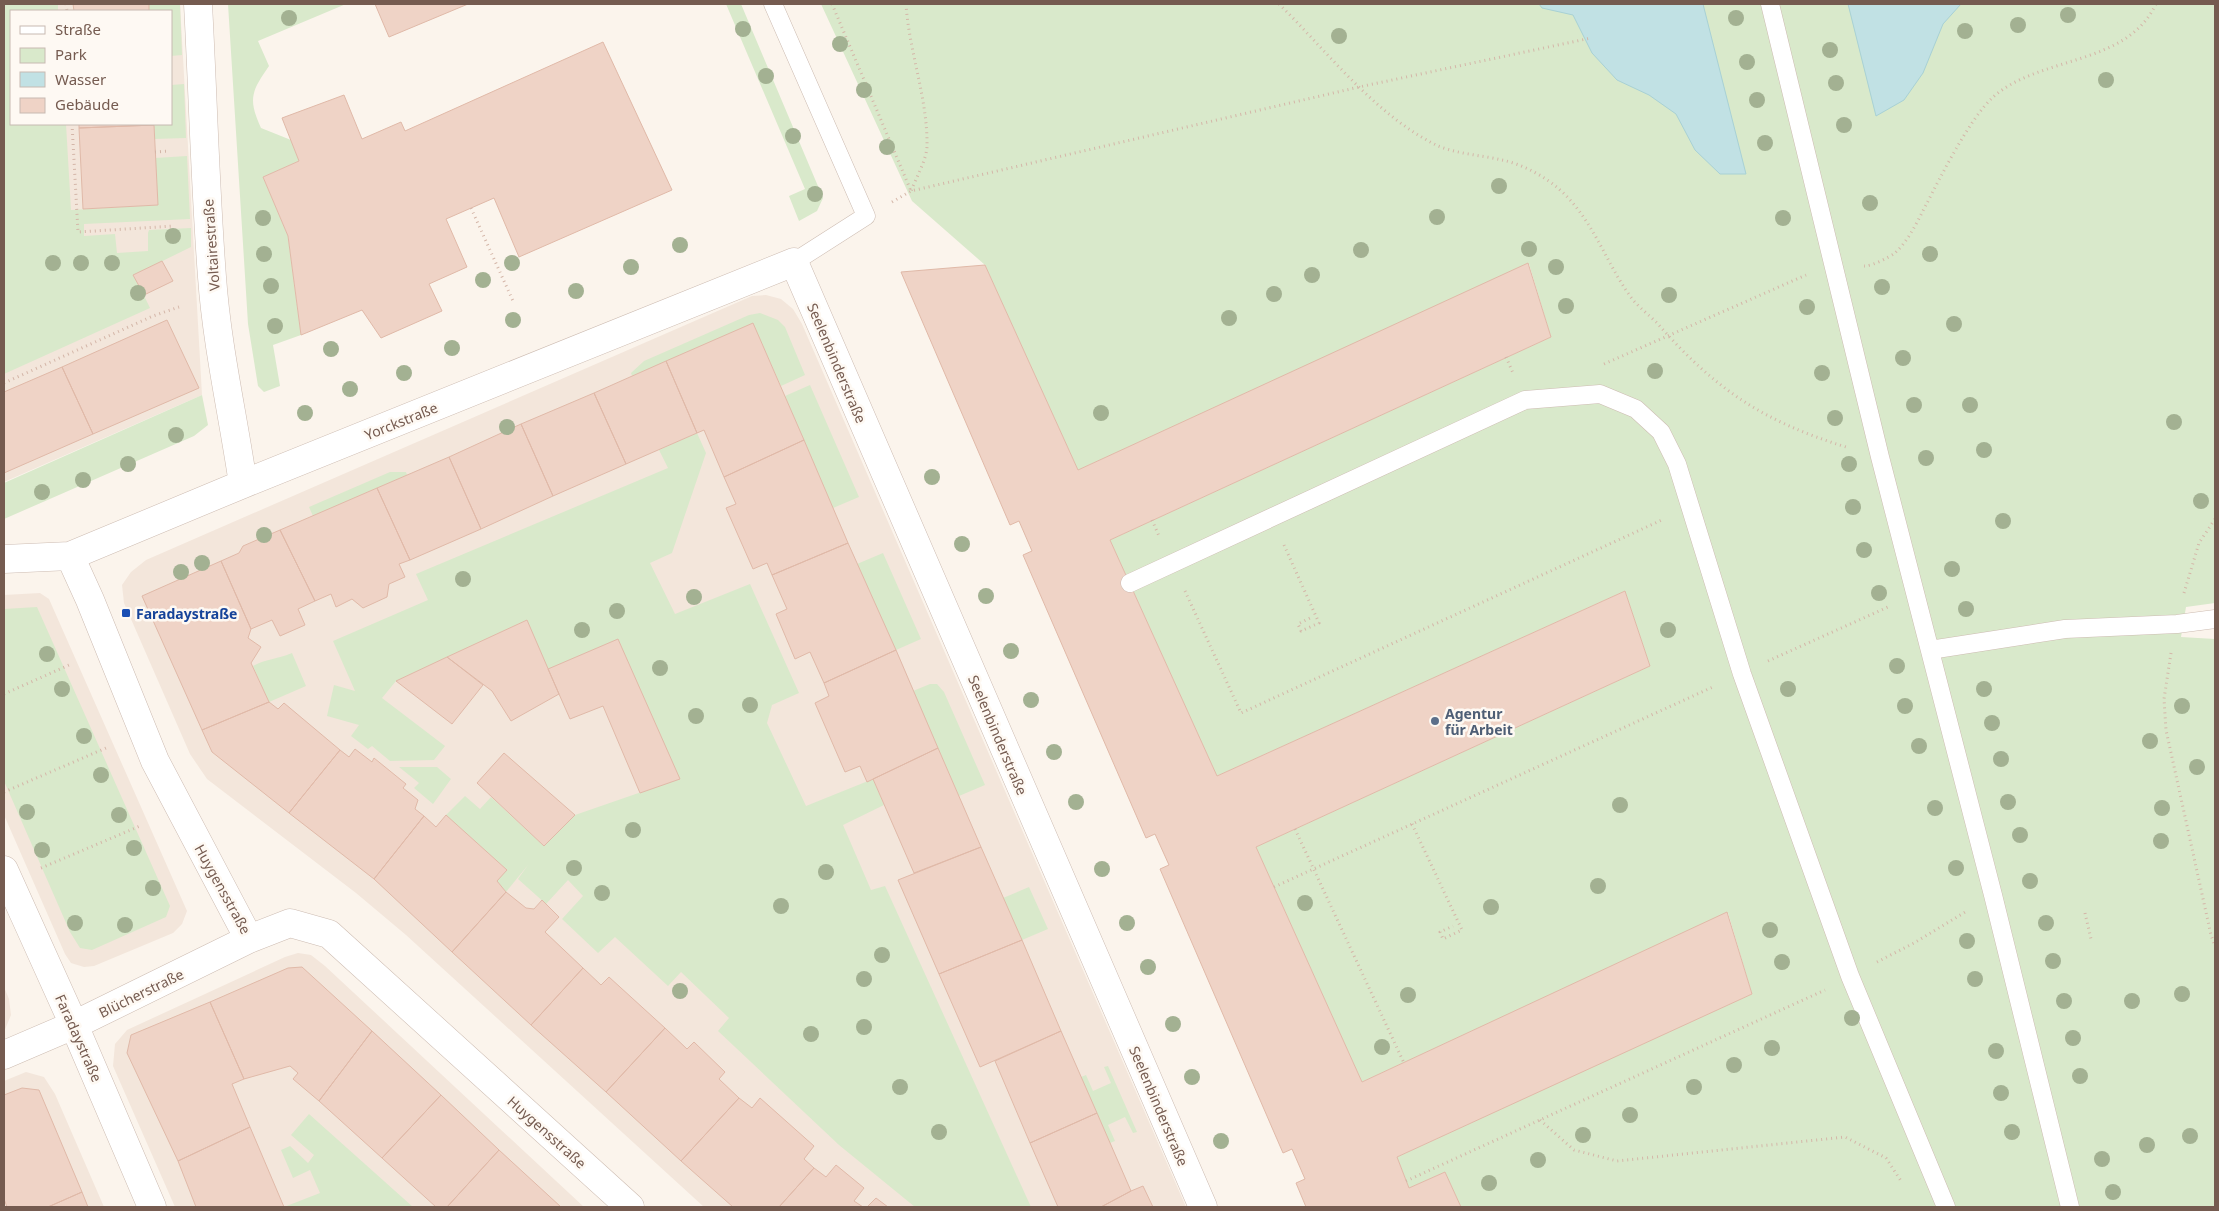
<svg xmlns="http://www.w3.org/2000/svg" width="2219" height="1211" font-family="'Noto Sans',sans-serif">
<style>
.residential{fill:#f3e6db;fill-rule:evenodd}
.green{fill:#d9e9cb}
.water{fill:#c1e1e4;stroke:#a8d1d5}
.building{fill:#efd3c6;stroke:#e0b9a8}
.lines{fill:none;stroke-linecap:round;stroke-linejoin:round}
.lane-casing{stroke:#cdbcb2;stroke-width:19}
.street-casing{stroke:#cdbcb2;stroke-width:29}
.path{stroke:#d4b6a8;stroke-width:3;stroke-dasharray:1 4;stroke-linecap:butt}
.lane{stroke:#fff;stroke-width:18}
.street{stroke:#fff;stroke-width:28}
.tree{fill:#a3b192}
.transit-dot{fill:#1a4fb4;stroke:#fef9f3;stroke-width:2}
.service-dot{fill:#5c6f8a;stroke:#fef9f3;stroke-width:2}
.labels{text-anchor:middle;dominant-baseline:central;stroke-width:5;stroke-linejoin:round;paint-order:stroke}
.street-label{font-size:14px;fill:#755b50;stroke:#fef9f3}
.transit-label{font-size:14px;font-weight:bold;fill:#164399;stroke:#fef9f3;text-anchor:start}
.service-label{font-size:14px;font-weight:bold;fill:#4e5e75;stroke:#fef9f3;text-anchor:start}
</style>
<rect width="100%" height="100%" fill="#fbf4ec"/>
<!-- residential -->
<path class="residential" d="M4 4H180L202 395 4 482ZM11 11H171V124H11Z
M766 295 781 299 793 309 802 324 1186 1207H704L406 935 356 893 207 779 190 754 124 603 122 585 131 572 146 560 752 296Z
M40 593 49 599 187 911 182 924 173 933 94 966 84 967 71 963 65 954 4 815V595Z
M298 953 311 955 325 966 584 1207H175L113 1066 115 1044 127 1030 285 957Z
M4 987 9 999 11 1015 4 1032Z
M26 1072 44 1077 55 1094 104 1207H4V1081Z"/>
<!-- green -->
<path class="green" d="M4 4H58V11H11V124H66L71 210 158 205 155 158 187 156 190 219 84 224V236L115 234 117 253 148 251V233L149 230 191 228V247L134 275 150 308 4 374Z
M149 4H180L182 55 171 56V11H149Z
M228 4H346L258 41 269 66C251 92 248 99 261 128L291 140 299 161 263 177 288 236 301 335 273 345 280 386 264 392 258 386 248 324Z
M726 4H741L823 198 817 211 799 221 789 196 805 189Z
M821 4H2215V603L2186 607 2181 637 2215 639V1207H1461L1445 1172 1409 1188 1397 1157 1485 1116 1484 1112 1752 994 1728 913 1362 1082 1256 847 1650 666 1625 591 1217 776 1110 540 1551 337 1529 264 1078 470 985 265 912 201Z
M184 84 186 138 154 139V124H171V85Z
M760 313 778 320 785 327 805 375 781 386 753 324 632 376 631 373 644 361 749 315Z
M810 385 859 497 833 508 785 396Z
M202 395 208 425 194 436 4 519V483Z
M697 433 706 453 672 553 650 563 675 614 750 584 799 693 772 705 767 723 806 806 873 779 884 805 843 825 871 890 885 886 1031 1207H915L839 1145 718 1031 729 1018 681 972 668 986 615 937 598 953 562 919 583 896 568 880 546 904 518 879 528 865 506 892 497 881 506 869 446 815 465 796 480 809 491 797 544 846 575 815 679 779 618 639 548 669 527 620 396 681 382 698 445 746 434 760 390 761 372 746 368 749 351 736 359 725 327 716 334 685 355 691 333 641 428 600 416 574 668 468 659 450Z
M390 472H406L407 475 313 516 309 507Z
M883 553 921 639 896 650 857 564Z
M37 607 170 906 166 917 92 950 80 948 70 932 4 781V609Z
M292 653 306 686 269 702 253 666C266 659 278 659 292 653Z
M930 684H937L944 692 985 785 959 796 913 691Z
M399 767H437L451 779 433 804 414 788 419 783Z
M1029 887 1048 929 1022 940 1003 898Z
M1108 1066 1137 1132 1133 1133 1125 1117 1108 1125 1115 1141 1110 1143 1081 1077 1086 1075 1093 1091 1111 1083 1104 1067Z
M309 1114 413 1207H284L320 1193 310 1170 293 1178 281 1150 290 1146 308 1163 314 1155 291 1135Z"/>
<!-- water -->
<path class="water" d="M1539 4H1703L1746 174H1720L1695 150 1676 114 1649 95 1617 80 1592 53 1573 15 1542 8Z
M1848 4H1961L1943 24 1923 73 1904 100 1876 116Z"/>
<!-- building -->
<path class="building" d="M73 4H149V11H74Z
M375 4H468L389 37Z
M603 42 672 190 519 257 494 198 446 219 467 267 429 284 442 311 381 338 362 310 301 335 288 236 263 177 299 161 282 118 344 95 362 139 401 122 405 131Z
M79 124H154V125L79 128Z
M154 125 158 205 83 209 79 128Z
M162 261 173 281 144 295 133 275Z
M1528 263 1551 337 1110 540 1217 776 1625 591 1650 666 1256 847 1362 1082 1727 912 1752 994 1397 1157 1409 1188 1445 1172 1461 1207H1306L1296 1183 1305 1179 1292 1149 1283 1153 1160 869 1169 865 1155 834 1146 838 1023 555 1032 551 1019 521 1010 525 901 272 985 265 1078 470Z
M167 320 199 388 93 434 62 367Z
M753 323 804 440 724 477 704 430 697 433 666 361Z
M666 361 697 433 626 464 594 393Z
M62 367 93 434 4 473V392Z
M594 393 626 464 553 496 521 424Z
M521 424 553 496 481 529 449 457Z
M804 440 848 543 772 575 767 563 753 569 726 508 736 504 724 477Z
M449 457 481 529 410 560 377 488Z
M377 488 410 560 399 564 405 577 389 584 387 597 363 608 352 599 336 607 331 594 315 601 280 530Z
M280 530 315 601 298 609 305 625 280 636 272 620 251 629 221 561 239 553 243 546Z
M848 543 896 650 824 683 810 652 795 659 776 614 787 609 772 575Z
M221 561 251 629 248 638 261 647 251 663 269 702 202 730 142 596Z
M527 620 559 694 511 721 492 691 447 657Z
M618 639 680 779 640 793 603 706 570 719 548 669Z
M896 650 938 748 867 782 860 766 845 772 815 703 829 696 824 683Z
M447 657 483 685 452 724 396 681Z
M269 702 278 709 284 703 340 750 289 813 212 752 202 730Z
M938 748 981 847 914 873 873 779Z
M355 749 372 762 374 758 406 784 403 788 418 800 415 809 424 816 374 879 289 813 340 750 349 757Z
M504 753 575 815 544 846 477 783Z
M446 815 507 870 497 881 506 892 452 952 374 879 424 816 436 827Z
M981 847 1022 940 939 974 898 880Z
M506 892 526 908 534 909 542 900 559 917 545 932 583 968 531 1025 452 952Z
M1022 940 1061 1031 980 1067 939 974Z
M302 967 372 1031 319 1101 293 1079 298 1073 290 1066 244 1079 210 1002 288 968Z
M583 968 601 985 609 977 665 1028 606 1092 531 1025Z
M210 1002 244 1079 232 1084 250 1127 178 1161 127 1053 131 1035Z
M665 1028 687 1049 694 1042 725 1072 719 1079 739 1098 681 1161 606 1092Z
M372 1031 441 1095 382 1158 319 1101Z
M1061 1031 1097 1113 1030 1143 995 1061Z
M22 1088 39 1090 82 1192 48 1207H7L4 1199V1095Z
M441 1095 499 1150 447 1207H436L382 1158Z
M739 1098 752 1108 760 1098 814 1146 804 1159 814 1168 779 1207H733L681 1161Z
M1097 1113 1131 1191 1101 1207H1058L1030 1143Z
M250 1127 284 1207H196L178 1161Z
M499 1150 561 1207H447Z
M836 1165 864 1188 854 1201 863 1207H779L814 1168 826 1177Z
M1143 1186 1153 1207H1101L1131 1191Z
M82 1192 88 1207H48Z
M876 1198 888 1207H867Z"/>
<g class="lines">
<defs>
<path id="lane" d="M773 4 866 216 794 262
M1770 4 1880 457 1993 895 2070 1207
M1130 583 1525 400 1600 394 1636 409 1661 432 1677 464 1742 674 1850 976 1946 1207
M1930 650 2065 629 2177 624 2215 619"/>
<path id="street" d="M198 4C203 95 205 186 212 277 217 347 233 415 243 484
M70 556 90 600 155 761 249 939
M4 559 70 556 243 484 794 262 1203 1207
M4 870 74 1025 152 1207
M4 1055 74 1025 249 939 290 923 329 934 630 1207"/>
</defs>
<!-- lane casing -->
<use href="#lane" class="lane-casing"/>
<!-- street casing -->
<use href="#street" class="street-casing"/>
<!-- path -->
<path class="path" d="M66 4 67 11
M832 4 911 191
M906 4C909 52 928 99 927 147 926 161 916 178 911 191
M1279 4C1327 51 1374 114 1436 145 1456 154 1481 155 1502 160 1522 164 1544 176 1559 189 1593 219 1605 261 1630 296 1637 306 1648 314 1657 323 1715 389 1762 421 1846 447
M72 124 78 232 174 226
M155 152 169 151
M892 202 911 191 1359 87 1591 38
M471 208 513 301
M1864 266C1872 266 1888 258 1895 253 1909 240 1917 222 1926 205 1941 176 1969 120 1992 98 2039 55 2126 67 2156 4
M1506 357 1513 373
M1604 364 1806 275
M4 383 153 316 179 307
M1152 520 1159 536
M1284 545 1319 623 1301 631 1298 624 1312 617
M1185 591 1241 713 1664 519
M2184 593 2199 543 2215 519
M2171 653 2164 699 2166 730 2211 935 2215 946
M1768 661 1888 607
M4 694 69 665
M4 792 106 748
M1412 824 1462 930 1443 939 1440 932 1453 926
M1295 829 1404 1063
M41 868 140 826
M1274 887 1715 686
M2085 913 2091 939
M1877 962 1914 943 1967 911
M1540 1120 1574 1150 1617 1161 1845 1137 1886 1158 1901 1181
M1406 1181 1825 990"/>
<!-- lane -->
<use href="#lane" class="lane"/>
<!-- street -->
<use href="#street" class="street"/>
</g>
<!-- trees -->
<g class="tree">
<circle cx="2068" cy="15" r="8"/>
<circle cx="289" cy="18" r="8"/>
<circle cx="1736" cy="18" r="8"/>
<circle cx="2018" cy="25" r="8"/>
<circle cx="743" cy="29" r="8"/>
<circle cx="1965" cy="31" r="8"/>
<circle cx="1339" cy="36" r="8"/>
<circle cx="840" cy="44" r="8"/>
<circle cx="1830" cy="50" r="8"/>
<circle cx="1747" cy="62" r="8"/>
<circle cx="766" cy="76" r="8"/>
<circle cx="2106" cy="80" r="8"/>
<circle cx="1836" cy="83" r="8"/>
<circle cx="864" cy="90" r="8"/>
<circle cx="1757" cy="100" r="8"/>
<circle cx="1844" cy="125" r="8"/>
<circle cx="793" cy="136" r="8"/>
<circle cx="1765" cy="143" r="8"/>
<circle cx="887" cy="147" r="8"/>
<circle cx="1499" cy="186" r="8"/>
<circle cx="815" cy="194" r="8"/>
<circle cx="1870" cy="203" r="8"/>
<circle cx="1437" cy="217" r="8"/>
<circle cx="263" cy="218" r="8"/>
<circle cx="1783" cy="218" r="8"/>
<circle cx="173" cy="236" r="8"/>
<circle cx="680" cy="245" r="8"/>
<circle cx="1529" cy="249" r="8"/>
<circle cx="1361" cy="250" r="8"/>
<circle cx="264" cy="254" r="8"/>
<circle cx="1930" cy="254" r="8"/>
<circle cx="53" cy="263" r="8"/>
<circle cx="81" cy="263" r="8"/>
<circle cx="112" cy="263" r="8"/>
<circle cx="512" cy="263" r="8"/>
<circle cx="631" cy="267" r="8"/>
<circle cx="1556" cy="267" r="8"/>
<circle cx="1312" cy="275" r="8"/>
<circle cx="483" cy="280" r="8"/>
<circle cx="271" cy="286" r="8"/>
<circle cx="1882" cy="287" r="8"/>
<circle cx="576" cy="291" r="8"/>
<circle cx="138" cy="293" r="8"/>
<circle cx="1274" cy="294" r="8"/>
<circle cx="1669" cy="295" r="8"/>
<circle cx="1566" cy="306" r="8"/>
<circle cx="1807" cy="307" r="8"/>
<circle cx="1229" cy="318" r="8"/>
<circle cx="513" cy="320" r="8"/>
<circle cx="1954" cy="324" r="8"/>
<circle cx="275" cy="326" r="8"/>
<circle cx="452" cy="348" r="8"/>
<circle cx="331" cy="349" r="8"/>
<circle cx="1903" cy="358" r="8"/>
<circle cx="1655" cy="371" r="8"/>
<circle cx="404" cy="373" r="8"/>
<circle cx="1822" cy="373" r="8"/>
<circle cx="350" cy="389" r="8"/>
<circle cx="1914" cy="405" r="8"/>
<circle cx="1970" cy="405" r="8"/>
<circle cx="305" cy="413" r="8"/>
<circle cx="1101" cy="413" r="8"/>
<circle cx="1835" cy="418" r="8"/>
<circle cx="2174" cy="422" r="8"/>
<circle cx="507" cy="427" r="8"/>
<circle cx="176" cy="435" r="8"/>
<circle cx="1984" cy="450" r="8"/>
<circle cx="1926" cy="458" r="8"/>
<circle cx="128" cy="464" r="8"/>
<circle cx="1849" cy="464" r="8"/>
<circle cx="932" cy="477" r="8"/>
<circle cx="83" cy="480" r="8"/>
<circle cx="42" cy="492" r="8"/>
<circle cx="2201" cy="501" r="8"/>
<circle cx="1853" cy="507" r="8"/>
<circle cx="2003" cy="521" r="8"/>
<circle cx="264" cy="535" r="8"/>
<circle cx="962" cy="544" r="8"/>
<circle cx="1864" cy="550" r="8"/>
<circle cx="202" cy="563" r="8"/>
<circle cx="1952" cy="569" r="8"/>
<circle cx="181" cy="572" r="8"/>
<circle cx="463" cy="579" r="8"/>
<circle cx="1879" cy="593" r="8"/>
<circle cx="986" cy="596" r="8"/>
<circle cx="694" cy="597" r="8"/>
<circle cx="1966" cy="609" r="8"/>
<circle cx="617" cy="611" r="8"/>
<circle cx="582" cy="630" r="8"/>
<circle cx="1668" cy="630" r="8"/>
<circle cx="1011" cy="651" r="8"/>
<circle cx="47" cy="654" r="8"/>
<circle cx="1897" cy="666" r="8"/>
<circle cx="660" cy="668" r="8"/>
<circle cx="62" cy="689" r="8"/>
<circle cx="1788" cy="689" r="8"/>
<circle cx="1984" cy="689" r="8"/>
<circle cx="1031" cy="700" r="8"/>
<circle cx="750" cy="705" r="8"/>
<circle cx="1905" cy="706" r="8"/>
<circle cx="2182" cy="706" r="8"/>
<circle cx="696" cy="716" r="8"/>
<circle cx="1992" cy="723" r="8"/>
<circle cx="84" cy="736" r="8"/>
<circle cx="2150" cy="741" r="8"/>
<circle cx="1919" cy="746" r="8"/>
<circle cx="1054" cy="752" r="8"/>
<circle cx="2001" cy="759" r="8"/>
<circle cx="2197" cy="767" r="8"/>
<circle cx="101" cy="775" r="8"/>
<circle cx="1076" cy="802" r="8"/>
<circle cx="2008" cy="802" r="8"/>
<circle cx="1620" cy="805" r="8"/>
<circle cx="1935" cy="808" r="8"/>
<circle cx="2162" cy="808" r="8"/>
<circle cx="27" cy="812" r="8"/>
<circle cx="119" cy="815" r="8"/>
<circle cx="633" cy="830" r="8"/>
<circle cx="2020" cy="835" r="8"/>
<circle cx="2161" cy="841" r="8"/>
<circle cx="134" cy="848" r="8"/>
<circle cx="42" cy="850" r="8"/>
<circle cx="574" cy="868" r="8"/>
<circle cx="1956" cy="868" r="8"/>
<circle cx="1102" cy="869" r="8"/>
<circle cx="826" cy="872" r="8"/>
<circle cx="2030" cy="881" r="8"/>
<circle cx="1598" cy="886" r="8"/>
<circle cx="153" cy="888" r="8"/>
<circle cx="602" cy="893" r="8"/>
<circle cx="1305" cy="903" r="8"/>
<circle cx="781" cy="906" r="8"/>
<circle cx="1491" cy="907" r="8"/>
<circle cx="75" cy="923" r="8"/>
<circle cx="1127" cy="923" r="8"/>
<circle cx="2046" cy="923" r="8"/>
<circle cx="125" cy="925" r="8"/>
<circle cx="1770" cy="930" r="8"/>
<circle cx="1967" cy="941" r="8"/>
<circle cx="882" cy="955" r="8"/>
<circle cx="2053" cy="961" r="8"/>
<circle cx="1782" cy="962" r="8"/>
<circle cx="1148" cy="967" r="8"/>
<circle cx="864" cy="979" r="8"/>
<circle cx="1975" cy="979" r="8"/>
<circle cx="680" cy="991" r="8"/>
<circle cx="2182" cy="994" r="8"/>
<circle cx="1408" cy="995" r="8"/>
<circle cx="2064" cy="1001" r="8"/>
<circle cx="2132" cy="1001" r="8"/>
<circle cx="1852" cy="1018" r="8"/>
<circle cx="1173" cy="1024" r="8"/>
<circle cx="864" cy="1027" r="8"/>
<circle cx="811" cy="1034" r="8"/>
<circle cx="2073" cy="1038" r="8"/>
<circle cx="1382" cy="1047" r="8"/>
<circle cx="1772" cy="1048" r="8"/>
<circle cx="1996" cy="1051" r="8"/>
<circle cx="1734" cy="1065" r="8"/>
<circle cx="2080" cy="1076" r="8"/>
<circle cx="1192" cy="1077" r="8"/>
<circle cx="900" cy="1087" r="8"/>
<circle cx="1694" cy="1087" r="8"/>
<circle cx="2001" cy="1093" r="8"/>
<circle cx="1630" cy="1115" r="8"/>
<circle cx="939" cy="1132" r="8"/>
<circle cx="2012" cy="1132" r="8"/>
<circle cx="1583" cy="1135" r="8"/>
<circle cx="2190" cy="1136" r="8"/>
<circle cx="1221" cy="1141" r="8"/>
<circle cx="2147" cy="1145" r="8"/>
<circle cx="2102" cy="1159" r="8"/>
<circle cx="1538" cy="1160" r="8"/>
<circle cx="1489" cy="1183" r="8"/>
<circle cx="2113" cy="1192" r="8"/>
</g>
<!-- markers -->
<rect class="transit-dot" x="121" y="608" width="10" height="10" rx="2.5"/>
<circle class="service-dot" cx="1435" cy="721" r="5"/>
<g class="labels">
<!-- street labels -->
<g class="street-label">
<text transform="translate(211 245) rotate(-94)">Voltairestraße</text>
<text transform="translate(837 363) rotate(67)">Seelenbinderstraße</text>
<text transform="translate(401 421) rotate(-22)">Yorckstraße</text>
<text transform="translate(998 735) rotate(67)">Seelenbinderstraße</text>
<text transform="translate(223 889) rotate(61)">Huygensstraße</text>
<text transform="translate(141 993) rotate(-26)">Blücherstraße</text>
<text transform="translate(79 1038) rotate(66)">Faradaystraße</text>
<text transform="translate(1159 1106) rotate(67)">Seelenbinderstraße</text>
<text transform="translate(547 1132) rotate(42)">Huygensstraße</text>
</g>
<!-- transit labels -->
<g class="transit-label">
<text x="136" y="613">Faradaystraße</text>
</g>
<!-- service labels -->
<g class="service-label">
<text x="1445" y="713">Agentur<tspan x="1445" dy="16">für Arbeit</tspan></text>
</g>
</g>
<!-- border -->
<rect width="2219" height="1211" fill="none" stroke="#755b50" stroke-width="10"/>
<!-- legend -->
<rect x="10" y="10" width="162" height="115" fill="#fef9f3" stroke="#c7bab2"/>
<rect x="20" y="26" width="25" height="8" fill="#ffffff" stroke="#c7bab2"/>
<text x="55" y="35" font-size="15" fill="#755b50">Straße</text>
<rect x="20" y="48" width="25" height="15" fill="#d9e9cb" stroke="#c7bab2"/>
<text x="55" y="60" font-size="15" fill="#755b50">Park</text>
<rect x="20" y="72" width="25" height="15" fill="#c1e1e4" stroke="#c7bab2"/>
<text x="55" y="85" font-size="15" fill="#755b50">Wasser</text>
<rect x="20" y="98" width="25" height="15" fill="#efd3c6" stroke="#c7bab2"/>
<text x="55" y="110" font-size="15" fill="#755b50">Gebäude</text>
</svg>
